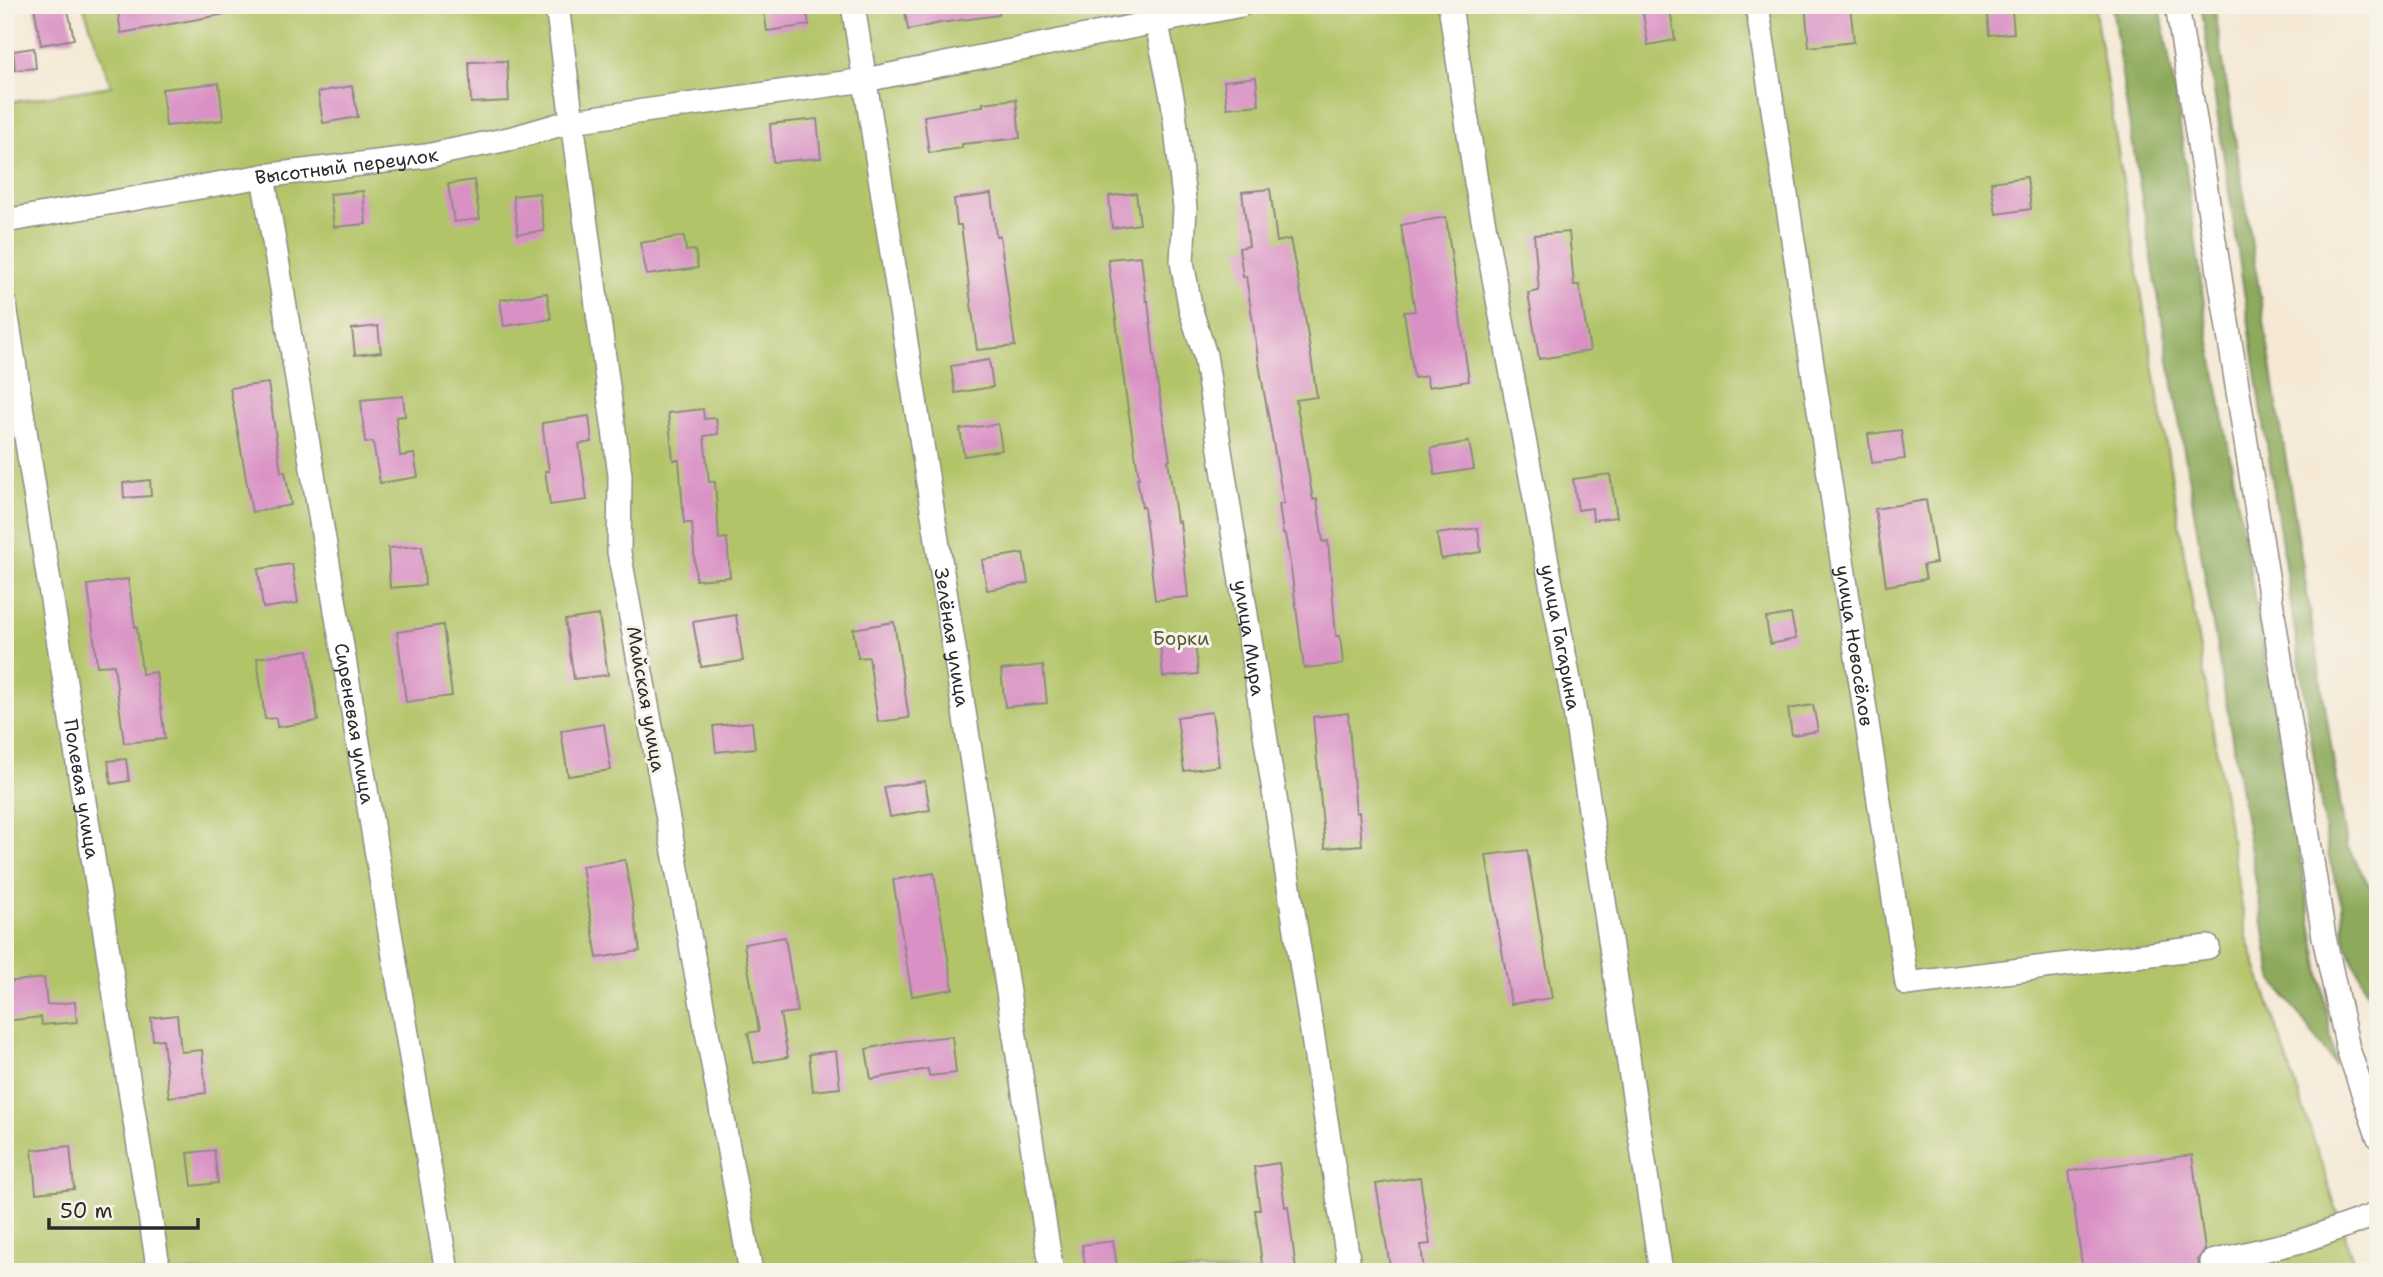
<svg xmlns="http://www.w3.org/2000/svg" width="2383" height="1277" font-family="'Shantell Sans',sans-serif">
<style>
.green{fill:#b2c467;stroke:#6e7849;stroke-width:2}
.forest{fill:#8daa5c;stroke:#5c6a44;stroke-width:2}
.building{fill:#d991c5}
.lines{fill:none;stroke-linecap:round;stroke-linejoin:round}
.minor-casing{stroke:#908a80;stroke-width:26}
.minor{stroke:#fff;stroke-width:23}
.labels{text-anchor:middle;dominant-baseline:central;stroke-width:6;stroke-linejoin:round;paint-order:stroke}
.street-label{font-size:19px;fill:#2b2b2b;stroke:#f7f3e8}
.park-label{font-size:19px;fill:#54593d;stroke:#f7f3e8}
</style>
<rect width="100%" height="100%" fill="#f7f3e8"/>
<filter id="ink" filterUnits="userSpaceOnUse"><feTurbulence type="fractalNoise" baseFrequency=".0143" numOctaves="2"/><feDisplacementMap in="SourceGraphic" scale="14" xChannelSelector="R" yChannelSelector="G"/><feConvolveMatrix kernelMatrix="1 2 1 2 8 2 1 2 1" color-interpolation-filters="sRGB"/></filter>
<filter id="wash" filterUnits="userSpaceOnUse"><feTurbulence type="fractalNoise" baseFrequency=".00686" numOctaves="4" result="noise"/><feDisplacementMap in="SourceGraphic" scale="28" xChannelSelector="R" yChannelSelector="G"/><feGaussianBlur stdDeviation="1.57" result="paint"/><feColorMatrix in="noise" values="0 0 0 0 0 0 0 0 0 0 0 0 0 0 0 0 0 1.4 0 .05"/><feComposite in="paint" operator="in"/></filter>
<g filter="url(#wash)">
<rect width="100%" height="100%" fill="#f5e9d5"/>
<!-- green -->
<path class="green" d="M83 5H2094L2247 937 2357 1272H5V103L111 86Z"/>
<!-- forest -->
<path class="forest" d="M2112 5H2160L2178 111 2206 319 2336 1066 2272 978 2125 97Z
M2201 5H2214L2347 846 2378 901V1018L2344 939 2342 904 2329 858Z"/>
<g id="blocks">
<!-- building -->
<path class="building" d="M44 5H67L74 39 41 45 34 7Z
M117 5H225L226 14 121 33Z
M763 5H806L809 25 767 31Z
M904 5H999V15L940 23 908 30Z
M1805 5H1850L1854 42 1809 47Z
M1670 9 1675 40 1648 45 1643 13Z
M2012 11 2014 33 1989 35 1987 13Z
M34 48 36 68 15 70 13 51Z
M507 61 509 101 471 103 469 62Z
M1256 77 1259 105 1227 108 1224 81Z
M219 83 223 120 166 126 162 89Z
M352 86 358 117 323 123 318 92Z
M1016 99 1020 138 962 144V148L929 153 924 116 983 106V103Z
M817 119 821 158 773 162 770 124Z
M2027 177 2031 209 1996 214 1991 182Z
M474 180 480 219 454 222 448 184Z
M1270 189 1277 242 1290 239 1304 310 1317 397 1296 400 1313 500 1317 499 1323 542 1328 541 1336 636H1340L1343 664 1304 668 1292 576 1285 534H1283L1279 504H1284L1259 364 1246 276 1243 277 1239 248 1249 246 1242 192Z
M363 191 366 224 334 227 330 194Z
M539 193 544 231 518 234 513 196Z
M1136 193 1140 224 1112 228 1109 196Z
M991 194 996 236H1000L1015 346 977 350 961 225H957L954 199Z
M1446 217 1469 381 1428 387 1427 376 1414 378 1404 312 1415 311 1401 225Z
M1569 232 1574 285H1579L1590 351 1539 359 1528 293 1539 291 1534 235Z
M684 236 686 251 695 250 698 268 647 275 640 243Z
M1141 256 1146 301H1148L1156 374 1170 460H1168L1177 522 1180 521 1188 597 1155 600 1144 507H1142L1137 478H1139L1126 396 1108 259Z
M547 293 551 319 504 326 500 300Z
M378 326 381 352 355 355 352 329Z
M989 360 993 387 955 393 951 366Z
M268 383 281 472 285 471 291 505 252 512 230 388Z
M403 396 405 416 396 417 400 456 414 454 418 477 380 483 373 442 365 443 361 400Z
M703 409 704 419 716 418 718 434 704 436 709 482H715L719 539 727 538 730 577 696 580 692 523H684L679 460H673L668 413Z
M589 416 592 442 579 444 587 500 550 505 545 471H549L542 423Z
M998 424 1002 450 964 456 960 429Z
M1901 430 1905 459 1872 463 1868 434Z
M1469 442 1474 469 1435 475 1431 448Z
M1610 474 1617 517 1593 520 1592 508 1578 510 1573 479Z
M150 480 151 496 124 498 123 483Z
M1926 500 1936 563 1923 565 1926 579 1886 586 1875 509Z
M1478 528 1481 552 1441 559 1437 534Z
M422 546 425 585 390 588 388 548Z
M1023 553 1028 583 987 590 982 560Z
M292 564 298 603 263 608 258 569Z
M128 579 135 627H137L142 674 156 672 165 739 124 743 114 665 97 666 88 585Z
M1791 614 1796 639 1770 644 1766 618Z
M599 615 608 675 574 679 565 620Z
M736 615 743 661 701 667 693 622Z
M894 622 909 718 878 722 869 657 858 658 853 629Z
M443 625 452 696 406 702 397 632Z
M1195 640 1198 674 1163 677 1160 643Z
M308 650 318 721 277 727 276 718 265 719 257 658Z
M1043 665 1047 703 1005 707 1001 670Z
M1813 705 1818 731 1792 735 1788 709Z
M1212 712 1219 766 1184 771 1177 717Z
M1348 713 1356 813 1359 812 1362 845 1325 848 1313 717Z
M752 722 755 748 716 752 713 726Z
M604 724 611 770 568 776 561 731Z
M126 759 129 781 111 784 108 761Z
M925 781 930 810 890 817 884 787Z
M1527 850 1552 998 1511 1004 1486 855Z
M625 860 640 951 597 958 582 866Z
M934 873 953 989 912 996 893 880Z
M785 937 797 1012 780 1014 788 1057 754 1063 748 1033 759 1031 744 944Z
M44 978 47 1005 75 1002 77 1022 42 1025 41 1017 5 1021V982Z
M177 1015 181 1052 202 1050 206 1093 169 1097 163 1039 153 1040 151 1018Z
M952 1036 956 1073 929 1076 928 1069 871 1079 866 1049 899 1042Z
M836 1051 840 1088 813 1091 809 1054Z
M70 1146 74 1189 36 1193 32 1150Z
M214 1150 218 1183 192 1186 188 1153Z
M2192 1155 2205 1250 2198 1259 2199 1266 2202 1272H2083L2069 1171Z
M1279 1163 1285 1207 1288 1206 1296 1270 1263 1272 1255 1210H1260L1254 1167Z
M1420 1177 1430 1244 1421 1245 1424 1272H1391L1376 1184Z
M1113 1241 1118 1272H1086L1082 1245Z"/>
</g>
</g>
<g filter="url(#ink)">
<use href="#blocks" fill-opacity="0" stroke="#908a80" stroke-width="2"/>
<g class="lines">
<defs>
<g id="minor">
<path id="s1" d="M853 5 1052 1272"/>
<path id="s2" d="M1153 5 1173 102 1185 208 1182 262 1191 311 1205 355 1350 1272"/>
<path id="s3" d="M1450 5 1476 182 1575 712 1661 1272"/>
<path id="s4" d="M1757 5 1907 984 2208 947"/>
<path d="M2177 5 2324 937 2348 1049 2378 1136"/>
<path id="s5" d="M263 176 447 1272"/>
<path id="s6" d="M5 221 263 176 426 156 513 138 572 121 557 5"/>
<path id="s7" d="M5 305 159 1272"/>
<path d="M2212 1262 2305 1240 2378 1214"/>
<path d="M751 1272 619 552 620 475 572 121 865 80 1241 5"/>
</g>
</defs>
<!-- minor casing -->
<use href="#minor" class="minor-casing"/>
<!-- minor -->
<use href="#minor" class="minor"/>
</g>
</g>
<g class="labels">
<!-- street labels -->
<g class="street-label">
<text stroke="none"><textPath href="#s6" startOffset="346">Высотный переулок</textPath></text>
<text stroke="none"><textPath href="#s2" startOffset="642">улица Мира</textPath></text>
<text stroke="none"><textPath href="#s3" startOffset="642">улица Гагарина</textPath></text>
<text stroke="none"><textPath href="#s1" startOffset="640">Зелёная улица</textPath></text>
<text stroke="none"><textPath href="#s4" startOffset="648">улица Новосёлов</textPath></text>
<text transform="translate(646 699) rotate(80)">Майская улица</text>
<text stroke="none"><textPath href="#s5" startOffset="555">Сиреневая улица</textPath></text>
<text stroke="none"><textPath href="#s7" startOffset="490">Полевая улица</textPath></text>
</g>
<!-- park labels -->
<g class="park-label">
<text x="1181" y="638">Борки</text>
</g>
</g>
<!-- margin -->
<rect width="2383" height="1277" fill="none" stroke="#f7f3e8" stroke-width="28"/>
<!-- scale -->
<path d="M49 1218v10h149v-10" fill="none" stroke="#2b2b2b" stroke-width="3.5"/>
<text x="60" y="1218" font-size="21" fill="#2b2b2b" stroke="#f7f3e8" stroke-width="5" paint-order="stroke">50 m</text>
</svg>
